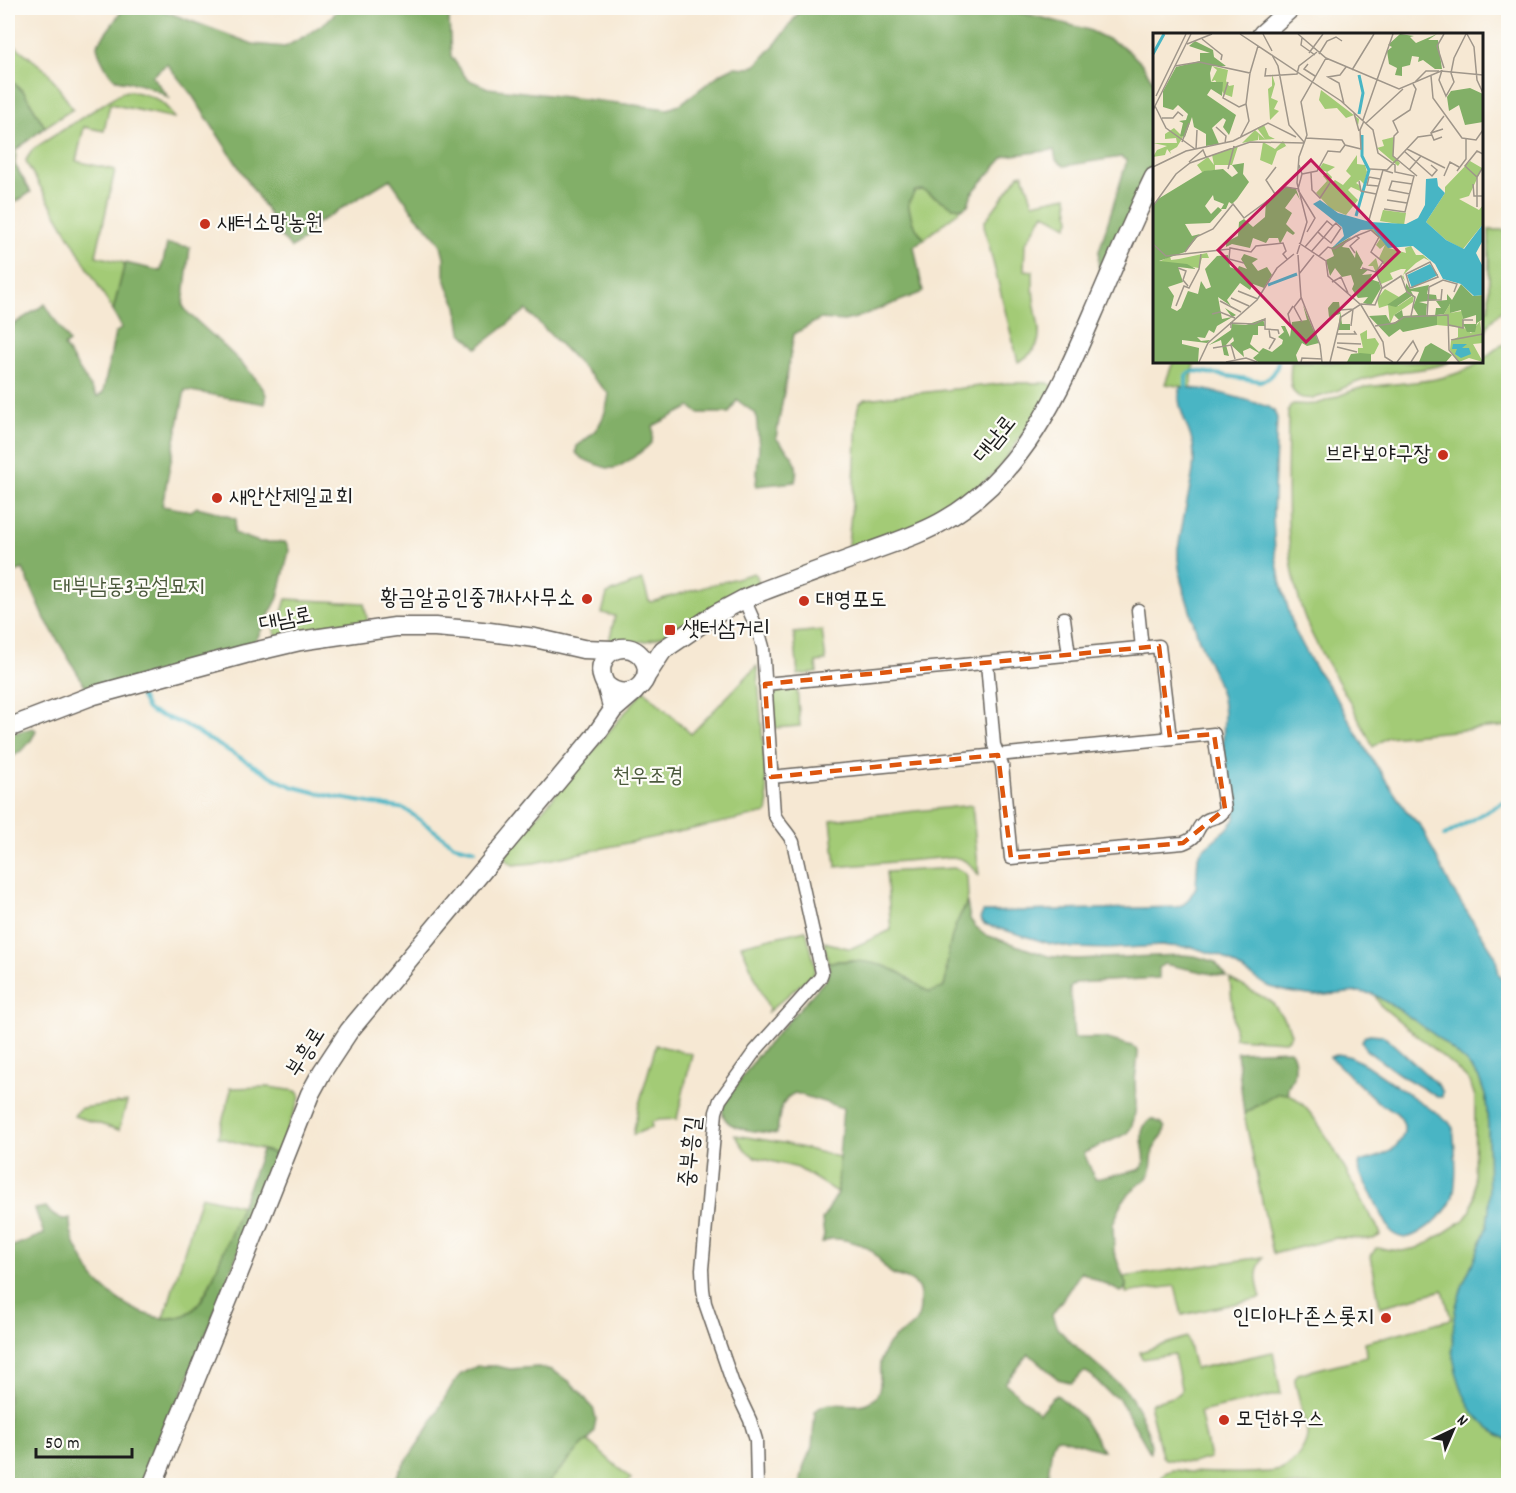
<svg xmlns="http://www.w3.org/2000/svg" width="1516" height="1493" font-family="Dekko,'Poor Story',sans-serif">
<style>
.green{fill:#a3cb76;stroke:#607449;stroke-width:1.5}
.forest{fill:#82af67;stroke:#4f6642;stroke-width:1.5}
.water{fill:#48b5c4;stroke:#326870;stroke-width:1.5}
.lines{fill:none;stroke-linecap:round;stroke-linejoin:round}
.stream{stroke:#48b5c4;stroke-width:4}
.street-casing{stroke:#68635c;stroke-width:15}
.secondary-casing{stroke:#68635c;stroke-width:21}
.street{stroke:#fff;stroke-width:12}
.secondary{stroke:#fff;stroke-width:18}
.marked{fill:none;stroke:#de560d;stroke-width:4.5;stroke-dasharray:12 8;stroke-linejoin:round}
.poi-dot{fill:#c8321e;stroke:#fdfcf7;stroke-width:2}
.labels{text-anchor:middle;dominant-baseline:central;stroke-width:4.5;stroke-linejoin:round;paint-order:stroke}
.poi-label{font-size:22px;fill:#1c1c1c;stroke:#fdfcf7;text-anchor:start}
.street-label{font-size:22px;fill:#1c1c1c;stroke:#fdfcf7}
.park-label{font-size:22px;fill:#4b593c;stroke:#fdfcf7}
.inset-river{fill:none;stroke:#48b5c4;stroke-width:3}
.inset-road{fill:none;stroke:#9f968a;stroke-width:1.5}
.view{fill:#c2185b;fill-opacity:0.15;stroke:#c2185b;stroke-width:3}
.inset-edge{fill:none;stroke:#1c1c1c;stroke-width:3}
</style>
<rect width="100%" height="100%" fill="#fdfcf7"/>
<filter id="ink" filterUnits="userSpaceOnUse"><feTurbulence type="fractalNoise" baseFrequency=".0167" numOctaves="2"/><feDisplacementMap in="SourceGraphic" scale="12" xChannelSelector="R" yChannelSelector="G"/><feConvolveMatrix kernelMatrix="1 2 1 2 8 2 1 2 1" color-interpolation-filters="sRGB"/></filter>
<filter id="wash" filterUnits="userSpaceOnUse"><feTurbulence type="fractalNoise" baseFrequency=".008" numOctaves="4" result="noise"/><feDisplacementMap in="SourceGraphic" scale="24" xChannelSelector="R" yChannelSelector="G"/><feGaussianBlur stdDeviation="1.35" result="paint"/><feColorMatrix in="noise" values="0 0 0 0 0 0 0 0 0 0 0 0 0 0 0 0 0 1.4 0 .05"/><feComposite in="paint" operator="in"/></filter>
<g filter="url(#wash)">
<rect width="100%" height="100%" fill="#f6e8d3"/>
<!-- green -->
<path class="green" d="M8 40 48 72 73 109 45 127 24 92 8 78Z
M129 91C150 95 163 98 174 118L110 104 104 131 84 127 76 161 115 170 96 256 125 263 113 311 27 164 26 160 33 149 122 92Z
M1023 174 1033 203 1067 196 1070 220 1067 226 1044 213 1025 244 1024 270 1033 271C1033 280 1033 290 1034 300 1038 328 1049 346 1018 362L984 226 985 221 1019 175Z
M922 189 953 207 963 208 924 239 913 224 908 204 915 191Z
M1489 230H1508V309L1502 310 1490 322 1482 338V310L1489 309Z
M1504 344H1508V726L1387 737 1373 747C1366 733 1359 719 1352 706 1337 678 1317 650 1306 621 1281 556 1288 479 1288 411L1290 406 1293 404C1301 404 1308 405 1316 404 1333 400 1348 390 1365 387 1400 382 1437 384 1470 368 1483 362 1491 350 1504 344Z
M1173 362H1194L1191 388 1165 384Z
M1291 362H1450C1432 369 1414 370 1396 372 1382 374 1368 378 1355 383 1342 388 1310 405 1298 396 1287 389 1291 372 1291 362Z
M1007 383H1048L1055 388 996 472 935 520 847 553 854 484 857 414C858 406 858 402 866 399Z
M754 573 757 576 759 584C739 593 720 603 701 614 684 624 666 637 646 641 634 643 621 642 609 641L615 616 602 613 607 594 642 580 643 581 649 601 651 602Z
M286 599 364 603 368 623 279 637 277 636 274 630 282 612Z
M822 630 826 661 816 662 817 673 798 675 794 633Z
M757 666 768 806 767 813 534 863 513 865 505 859V856L507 852 644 690 691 734Z
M797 688 800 726 775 728 772 699C776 687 786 688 797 688Z
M972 805 979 876C972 865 965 858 951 857L836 867 831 820Z
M955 868 964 872 967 876 968 897 946 967 947 980 943 988 931 993 922 988 898 972 851 960 828 962 824 942 848 948H852L891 930 886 872Z
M806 930 815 965 814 973 768 1012 769 1009 741 945Z
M1230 979 1272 1002 1288 1025 1291 1034 1289 1038 1285 1041 1235 1038Z
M1374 994 1401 1011 1436 1036 1466 1062 1479 1078 1486 1098 1488 1126 1489 1209 1487 1226 1476 1255 1463 1284 1454 1318 1490 1429 1508 1440V1485L1159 1486C1161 1480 1162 1473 1169 1471 1174 1468 1185 1472 1191 1472 1207 1473 1272 1475 1283 1469 1294 1463 1305 1449 1307 1436 1308 1428 1297 1393 1295 1382V1378L1298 1374 1366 1357 1365 1342 1451 1319 1443 1290 1380 1307 1371 1256 1376 1248 1402 1251 1417 1248 1430 1242 1464 1220 1471 1210 1474 1198 1475 1097 1470 1082 1455 1067 1380 1005Z
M656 1045 692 1054 677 1119 658 1120 651 1122 652 1127 633 1135 638 1108Z
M269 1087 296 1091 299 1094 300 1098 277 1154 218 1137 231 1090 230 1088Z
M1278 1093C1281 1093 1285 1093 1288 1094 1316 1105 1350 1180 1365 1207 1370 1217 1378 1225 1381 1235L1373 1239 1336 1238 1273 1254 1244 1114Z
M127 1102 119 1130 74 1116 78 1110 82 1108Z
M735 1135 783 1143 839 1157 838 1193 798 1168 755 1157 746 1151Z
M201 1196 242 1206C232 1229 209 1299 191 1311 182 1318 171 1318 160 1319L165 1315Z
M1263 1257C1254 1274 1256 1280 1261 1298L1182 1315 1175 1286 1126 1293V1284L1123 1277Z
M1187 1337 1195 1369 1273 1352 1281 1394 1200 1412 1210 1458 1192 1463 1165 1459 1162 1456 1150 1408 1152 1403 1175 1396 1180 1393 1181 1388 1174 1354 1142 1359 1140 1352Z
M588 1441 631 1479 625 1485 551 1486 548 1483 585 1442Z"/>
<!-- forest -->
<path class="forest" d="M124 8H156L253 44 285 47 305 36 327 21 340 8H452L449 19 451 56 467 79 488 88 668 109 679 105 720 74 734 67 749 68 756 65 777 42 802 8H995L1036 16 1089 30 1122 46 1134 56 1143 65 1154 83V168L1104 278C1097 270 1098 262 1099 251L1126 164V160L1121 157 1064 166 1056 160 1054 150 1005 156 972 193 968 205 963 208 953 207 923 190 915 191 908 204 913 224 924 239 914 246 923 292 856 318 844 321 820 319 794 334 776 438C790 454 801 459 795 482L756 486 759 447 756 414 737 400 729 413H699L690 407 653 426C653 430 653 437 652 441 650 447 621 467 614 468 607 470 583 460 578 455 575 452 576 451 577 446 598 432 605 420 609 394L526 310 477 348 461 332 457 306 449 290 444 275V257L441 245 434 235 416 216 390 179 309 228 312 234 291 248 274 228 271 217 192 95 167 64 152 76 170 99C159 91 147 86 134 83 128 81 120 82 115 79 109 76 97 52 97 45Z
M8 78 24 92 45 127 16 150 15 165 31 192 8 207Z
M167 244 190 247 183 306 188 313C204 328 261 377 266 395 267 398 266 401 265 404L185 390 162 506 191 511 197 507 213 511 236 519 234 533 259 542H285L288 546 289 551 278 598 253 646 88 691 45 619 23 569 8 575V328L45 304 69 342 64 346 97 397 103 393 115 333 122 328 113 311 125 263 161 271Z
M33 728 36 730C31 745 20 752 8 760V734Z
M967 903 970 919 975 926 986 935 1048 956 1074 959 1183 955 1195 956 1215 962 1227 977 1164 964 1159 968V978L1075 983 1070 988 1074 1038H1104L1132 1046 1136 1049 1138 1054 1135 1080 1136 1106 1134 1119 1131 1128 1126 1134 1084 1153 1095 1179 1139 1170C1155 1159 1129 1134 1151 1119L1162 1123 1165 1128 1164 1133 1153 1150 1151 1171 1147 1178 1136 1187 1123 1201 1113 1224 1114 1252 1126 1284 1125 1289 1121 1292 1081 1272 1052 1315 1057 1328 1074 1345 1127 1391 1138 1409 1148 1432 1151 1445 1150 1452 1118 1397 1110 1394 1091 1375 1086 1372 1082 1373 1072 1383 1058 1379 1029 1354 1005 1383 1039 1413 1052 1398 1057 1395 1082 1417 1103 1451 1060 1438 1055 1439 1052 1446 1047 1483 1049 1485H800L804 1465 812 1447 815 1412C827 1396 851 1410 867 1403 886 1395 878 1378 880 1363 881 1359 883 1353 885 1350 895 1328 919 1335 920 1306 920 1301 921 1293 918 1288 913 1278 899 1278 891 1273 883 1267 880 1259 873 1252 865 1244 841 1238 830 1239 828 1240 824 1242 822 1243L824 1236 822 1220 838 1193 839 1157 843 1108 795 1093C779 1099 779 1119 777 1134 759 1131 714 1132 724 1103L757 1056 827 978 829 969 828 962C853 960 876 960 898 972 910 978 919 987 930 992L943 988C949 976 946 962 949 949 952 932 958 917 967 903Z
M1290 1050C1295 1055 1296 1067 1294 1075 1292 1083 1286 1084 1288 1094L1278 1093 1244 1114 1237 1052Z
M262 1150 277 1154 146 1485 8 1486V1248L44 1234 35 1209 46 1207C52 1216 60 1221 70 1218 69 1235 76 1247 84 1261 87 1266 90 1272 93 1277 113 1301 164 1334 193 1310 208 1297 214 1274 221 1257 236 1222 249 1186 262 1150Z
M477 1366H496L510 1369 538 1367 552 1370 569 1381 582 1394 594 1410 596 1419 594 1431 588 1441 585 1442 546 1485H397L395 1478C405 1461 418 1445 429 1427 437 1414 450 1384 460 1375 465 1371 472 1369 477 1366Z"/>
<!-- water -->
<path class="water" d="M1181 387C1211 389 1240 398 1269 407L1274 411 1277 418 1273 517 1275 551 1280 580 1294 629 1314 666 1336 697 1368 753 1407 812 1421 826 1452 889 1495 955 1499 974 1508 989V1440L1490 1429 1474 1414 1463 1393 1456 1371 1452 1351 1454 1318 1456 1306 1463 1284 1476 1255 1487 1226 1489 1209 1488 1126 1486 1098 1479 1078 1466 1062 1436 1036 1401 1011 1373 994 1358 992 1315 996 1288 992 1267 986 1221 956 1191 947 1161 946 1107 949 1073 948 1051 944 984 924 980 919 983 912 1176 907 1184 904 1190 897 1196 887 1198 856 1203 849 1227 829 1235 819V812L1226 770 1223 744 1224 713 1222 698 1217 682 1199 640 1181 581 1178 559V548C1181 534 1183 520 1186 506 1190 486 1196 466 1193 445 1190 429 1173 402 1181 387Z
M1369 1034 1382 1035 1393 1044 1438 1085 1443 1092 1442 1097H1437L1399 1074 1366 1050 1362 1042 1364 1037Z
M1338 1054 1351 1057 1366 1065 1448 1121 1453 1128C1455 1148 1460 1191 1448 1207 1441 1217 1430 1226 1420 1232 1409 1239 1401 1240 1391 1232L1360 1173 1359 1166 1360 1162C1371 1158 1387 1156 1395 1147 1413 1129 1402 1111 1381 1105L1330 1057Z"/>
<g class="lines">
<!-- stream -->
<path class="stream" d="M1186 387V376L1190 372 1195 371 1260 381C1271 379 1276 373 1278 362
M140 695 147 709 151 712 181 723 282 782 294 787 334 797 405 809 454 845 475 850
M1444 836 1508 799"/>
</g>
</g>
<g filter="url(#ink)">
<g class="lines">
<defs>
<path id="street" d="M744 599 759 633 763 647 774 814C779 825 787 831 793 842L822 973 820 978 755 1051 720 1100 716 1112 702 1269 703 1289 705 1303 733 1384 750 1420 756 1440 757 1486
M1138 610 1142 648
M1064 618 1069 655
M765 684 1159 646 1170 738
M771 777C919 763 1066 748 1214 734L1225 809C1218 821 1212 815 1204 822 1194 830 1201 836 1183 843L1011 858 1002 765 994 745 987 663"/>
<path id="secondary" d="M1262 34 1291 8
M646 676 663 650 716 614 744 599 763 591C797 578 831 566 866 553 892 543 920 535 945 520 1023 475 1059 393 1093 314 1113 268 1132 222 1154 177
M606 685C632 708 662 673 638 653 632 648 624 647 617 649 604 653 598 667 603 679 604 682 606 685 607 688 609 695 611 703 613 710
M8 728 94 695 245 654 300 641 395 627H435L482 631 535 638 583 649 613 650
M152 1486 242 1265 310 1094 322 1072 349 1031 595 736 613 710 635 691"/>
</defs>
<!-- street casing -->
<use href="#street" class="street-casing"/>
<!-- secondary casing -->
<use href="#secondary" class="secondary-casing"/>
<!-- street -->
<use href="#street" class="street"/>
<!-- secondary -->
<use href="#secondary" class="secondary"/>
</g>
</g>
<!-- marked area -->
<path class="marked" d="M1159 646 1170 738 1214 734 1225 809 1183 843 1011 858 998 755 771 777 765 684Z"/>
<!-- markers -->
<g class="poi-dot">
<circle cx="205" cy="224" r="6"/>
<circle cx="1443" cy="455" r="6"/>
<circle cx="217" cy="498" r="6"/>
<circle cx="587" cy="599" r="6"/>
<circle cx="804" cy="601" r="6"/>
<rect x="664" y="624" width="12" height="12" rx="3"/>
<circle cx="1386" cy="1318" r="6"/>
<circle cx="1224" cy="1420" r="6"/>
</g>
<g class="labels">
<!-- poi labels -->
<g class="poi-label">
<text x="217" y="224">새터소망농원</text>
<text x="1431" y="455" text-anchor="end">브라보야구장</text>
<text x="229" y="498">새안산제일교회</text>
<text x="575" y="599" text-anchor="end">황금알공인중개사사무소</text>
<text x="816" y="601">대영포도</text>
<text x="682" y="630">샛터삼거리</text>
<text x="1374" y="1318" text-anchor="end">인디아나존스롯지</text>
<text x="1236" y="1420">모던하우스</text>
</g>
<!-- street labels -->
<g class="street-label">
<text transform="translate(996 440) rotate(-51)">대남로</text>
<text transform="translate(286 621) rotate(-11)">대남로</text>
<text transform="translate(307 1053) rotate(-58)">부흥로</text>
<text transform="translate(692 1152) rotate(-84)">중부흥길</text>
</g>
<!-- park labels -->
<g class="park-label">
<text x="129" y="588">대부남동3공설묘지</text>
<text x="648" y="777">천우조경</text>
</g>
</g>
<!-- overview -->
<g transform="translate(1153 33)">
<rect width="330" height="330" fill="#f6e8d3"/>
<path d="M59 33 75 37 73 48 76 53 81 52 79 64 71 61 62 47 58 49 64 37ZM119 41 122 51 118 65 125 68 121 76 126 78 117 87 115 56 119 53ZM168 57 206 86 205 93 201 82 193 85 184 75 172 76 166 67ZM111 92 116 103 122 106 106 107 105 101V107L89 110 102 97 112 106 104 95ZM21 95 30 104 24 114 17 118 18 121 14 116 12 122 0 124 4 117 14 113 0 110H24L23 105 12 106V101ZM241 104 240 123 247 130 245 133 224 115 231 113 229 107ZM130 108 135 116 133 113 124 118 119 132 107 127 110 109 122 116ZM85 113 79 132H62V137L49 139 44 132 55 124 61 132 59 122ZM204 122V131L212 132 214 139 211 151 207 147 203 150 208 153 207 158 198 154 195 157 205 167 193 182 178 176 163 160 174 148 170 143 174 139 166 136 170 130 182 134 174 139 179 144 176 152 182 147 190 152 198 143 193 138ZM317 128 329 135 316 163 306 166 326 177 330 172V191L310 216 293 207 273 189 292 160V154ZM230 177 253 180 251 192 227 188ZM220 196 236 215 253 220 252 215 258 213 263 222H270L277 228 271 225 263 230 250 242 252 248 249 244 253 236H248L237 240 240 246 228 251 220 233H215L223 225 226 236 231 232 226 225 232 212 227 216 223 212 227 206 217 197H208ZM54 220 56 225H49L46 235 6 229 17 223 18 227 26 226ZM232 256 246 264 242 270 226 275 224 266ZM261 262 260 269 241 282 237 291 235 272 245 273ZM297 271V280L309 278 311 295 318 300 327 288 330 310 320 311 330 329 316 325 306 329 297 317 298 308 305 304V294L284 292V283L291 281ZM214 297V306L222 305 226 311 221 321 210 323 205 320V315H210L207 301Z" fill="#a3cb76"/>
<path d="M247 1 261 3 257 4 263 10 284 1 275 7H285L289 36H282L270 27 265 29 266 24 259 23 257 32 249 34V43L242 42 244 35 236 31 234 18 239 14 235 12ZM42 8 60 17 61 24 73 33H59L57 40 58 49H70L69 63 58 56 54 62 83 82 76 102 70 94 73 87 70 85 59 95 66 111 53 113V101L41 94 39 84 32 104 27 103 30 90 26 88 33 87 35 81 25 72 20 77 10 74V58L23 34 47 28V20H57L36 13ZM317 55 330 61V89L312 92 306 72 296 78 294 64 298 58ZM91 130 90 141 96 149 84 166 79 171 76 169 73 176H68L71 171 61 167 60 162 52 173 58 181 65 174 69 177 57 190 32 191 39 203 47 201 32 219 6 228 34 231 43 236 25 234 30 249 15 254 21 263 18 275 24 278 28 275 35 258 45 261 48 248 53 256 58 254 52 236 64 223 75 222 77 234 84 237 86 233 94 236 88 226 91 221 105 226 99 230 105 238 114 234 119 242 111 255 100 251 97 257 87 250 74 267 78 273 65 264 69 286 79 284 72 275 83 282 64 293 61 300 56 297 52 305 44 304 48 308 57 307 54 310 29 307V311L46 315 45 329H0V174L5 166 51 138 70 136 79 144 85 140 79 132ZM133 154 143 156 147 167 143 160 132 175 139 180 133 191 142 200 140 202 134 198 127 211 125 205H116L113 210 100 205 97 215 79 211 73 214V209L85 203 86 189 91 186 100 194 112 184 113 168ZM198 204 189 214 196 215 202 225 203 217 210 230 207 236H216L209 242 219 241 217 246 226 249 228 255 218 272 210 270 215 264 205 265 199 256 201 251 198 242 189 244 182 235 177 243 173 227 181 223 178 215ZM253 250 257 256 276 252 274 261 283 262 284 267 266 269 274 271 273 282 282 283 283 275H288L283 268 294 267V261L299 267 308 251 320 263 330 262V286L324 290 322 299H314L310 291H323V282L310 286 308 277 297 280V271L291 281 284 282V292L250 299 247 296 236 304 216 283 233 282 238 291 246 287 241 282 249 277 250 283 265 282 260 274 266 259 258 258 260 262 243 274 234 272 253 259ZM180 269H186L189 291H197V297H185L187 281 176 284 175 275ZM150 272 166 310 154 313 149 310 143 322 145 329H105L100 325 106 320 97 315 90 318 91 324 77 311 81 308 80 304 73 312 76 323 71 322 68 307 56 312 78 297 79 291 93 292 110 286 112 293H105V302H100L97 311 106 319 110 315 119 319 129 311 130 307 125 304 131 299 128 293H132L137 304 139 289 154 287ZM278 310 299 322 293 329H266L272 314ZM207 320 218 321V329H194L198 321Z" fill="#82af67"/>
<path d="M284 145 285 153 292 160 273 189 293 207 311 216 330 191V207L323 220 330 234V262L321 263 308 251 290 246 282 231 260 213 235 215 220 196 208 197 179 215 191 203 189 194 160 171 167 167 185 180 217 189 253 191 265 185 272 172 273 146ZM277 231 285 242 259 255 254 242ZM300 311H314L309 315H316L318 321 308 325 302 321 304 316H299Z" fill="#48b5c4"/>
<path class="inset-river" d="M0 21 11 1M206 81 210 60 206 42M203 183 216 137 209 123V102M115 252 144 241"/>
<path class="inset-road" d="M87 1 188 68 220 97 225 120 242 132V139L261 143 252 179 231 176M110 1 119 18M145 1 173 25 246 56 288 38 330 42M314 1 321 14 324 47 330 60M149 5 148 12 162 22M49 6 69 22 68 27M34 11 59 1M156 20 170 1M166 21 174 8 183 4 189 8M119 22 125 33 136 92 151 109M155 31 151 36 162 43M22 33 46 29 97 40 105 13M113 35 112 43 144 41 146 33 164 19M291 35 284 13 291 1M199 37 221 1M289 37 286 47 293 63 301 49 298 40 301 25 313 1M278 43 280 65 309 105 323 107 330 97M75 49 70 65 86 74 93 71M262 49 273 38H286M260 51 263 56 257 77 240 88 245 99 241 103 240 123 264 143M3 63 33 1M191 71 186 50 175 44 187 42 193 34M2 73 13 95 42 116M0 77 38 1M201 80 206 98M9 85H20L25 79 30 83M210 87 240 1M213 90 250 56M63 94 73 103 72 110M278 100 291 83M289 104 281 107 278 100 290 96M87 105 96 88 93 71 97 40M153 105 189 107 192 112 208 116 207 97 211 88M29 109 36 90M43 116 44 97M254 116 292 135M251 118 279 143 284 137 278 132M330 121 324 118 312 133 324 144 330 134M36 129 50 117 53 124M0 134 33 118 80 108 115 90 143 104M75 136 81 113M217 136 234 137 265 104 279 102M256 137 268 123M304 138 313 126V106M158 140 159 157 167 165 179 147M149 141 164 138 175 118 187 119 192 112M291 143 297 129 306 134M324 144V174M206 148 208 158 223 161M320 151 321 163H330M225 153 214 152 216 144 227 146M145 157 162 185 154 199M122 161 113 147 123 134M257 161 236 157 239 148 259 151M234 167 254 170M0 173 23 141 37 130 97 109 151 110M216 187 230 137 240 140M203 203 218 197 226 204 218 219 230 229 223 239M146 210 173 228 175 243 208 272 230 309 232 324 240 329M0 211 13 223 77 216M152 214 174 188 180 193M32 219 43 204 60 196 80 171 91 185 133 154 145 156 149 141 146 132M158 219 171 204 180 193 183 190 188 195 178 210 172 205 171 204H170L165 199M144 221 154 189 144 150 146 124 154 102 148 69 173 25M145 222 148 264 167 312 169 329M166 223 175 214 181 216 203 203 206 205 197 213 202 220M277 229 285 244 257 255 253 241ZM91 230 76 226 77 215 98 219 103 213 130 210 133 218 130 221 134 226M25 235 33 238 30 247 35 253M146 241 161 222M179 249 188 244 195 260M228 256 248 243 254 259 262 264 258 283M85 258 105 266M78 265 96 273M148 265 141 274 149 289M274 267H288L289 256M67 268 88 279M23 273 31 253 36 255 46 236 48 221M187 277 200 276 198 293M59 281 67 279 82 285M274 283 276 254 290 247 304 251 301 259M296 292 310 295V287H320M222 293 242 290 251 284 295 282 296 317 306 329M138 294 135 281 140 273M78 295V290L101 291 112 286V296L125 297 126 301M184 301H203L201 298M298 307 330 301M184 310 208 311M184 314 204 319M60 315 78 312 82 326M116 316 122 306 117 304 116 296M46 329 55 310 104 267 124 235 141 221M73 329 93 325 104 329M148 329 149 325 169 326M177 329 188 284 208 271 222 272 229 255 223 239 209 235M244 329 260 308 265 318 258 329"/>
<path class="view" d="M158 127 246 219 153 309 65 217Z"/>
<rect width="330" height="330" class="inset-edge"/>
</g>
<!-- margin -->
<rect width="1516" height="1493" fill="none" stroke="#fdfcf7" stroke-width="30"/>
<!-- north arrow -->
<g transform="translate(1453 1430) rotate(44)" stroke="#fdfcf7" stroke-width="4.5" paint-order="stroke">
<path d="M0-4.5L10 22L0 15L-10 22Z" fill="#1c1c1c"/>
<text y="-9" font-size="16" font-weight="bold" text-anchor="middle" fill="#1c1c1c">N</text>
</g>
<!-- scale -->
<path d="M36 1448v9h96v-9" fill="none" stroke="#1c1c1c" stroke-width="3"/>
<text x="45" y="1448" font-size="18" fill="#1c1c1c" stroke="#fdfcf7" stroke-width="4.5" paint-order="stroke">50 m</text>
</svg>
